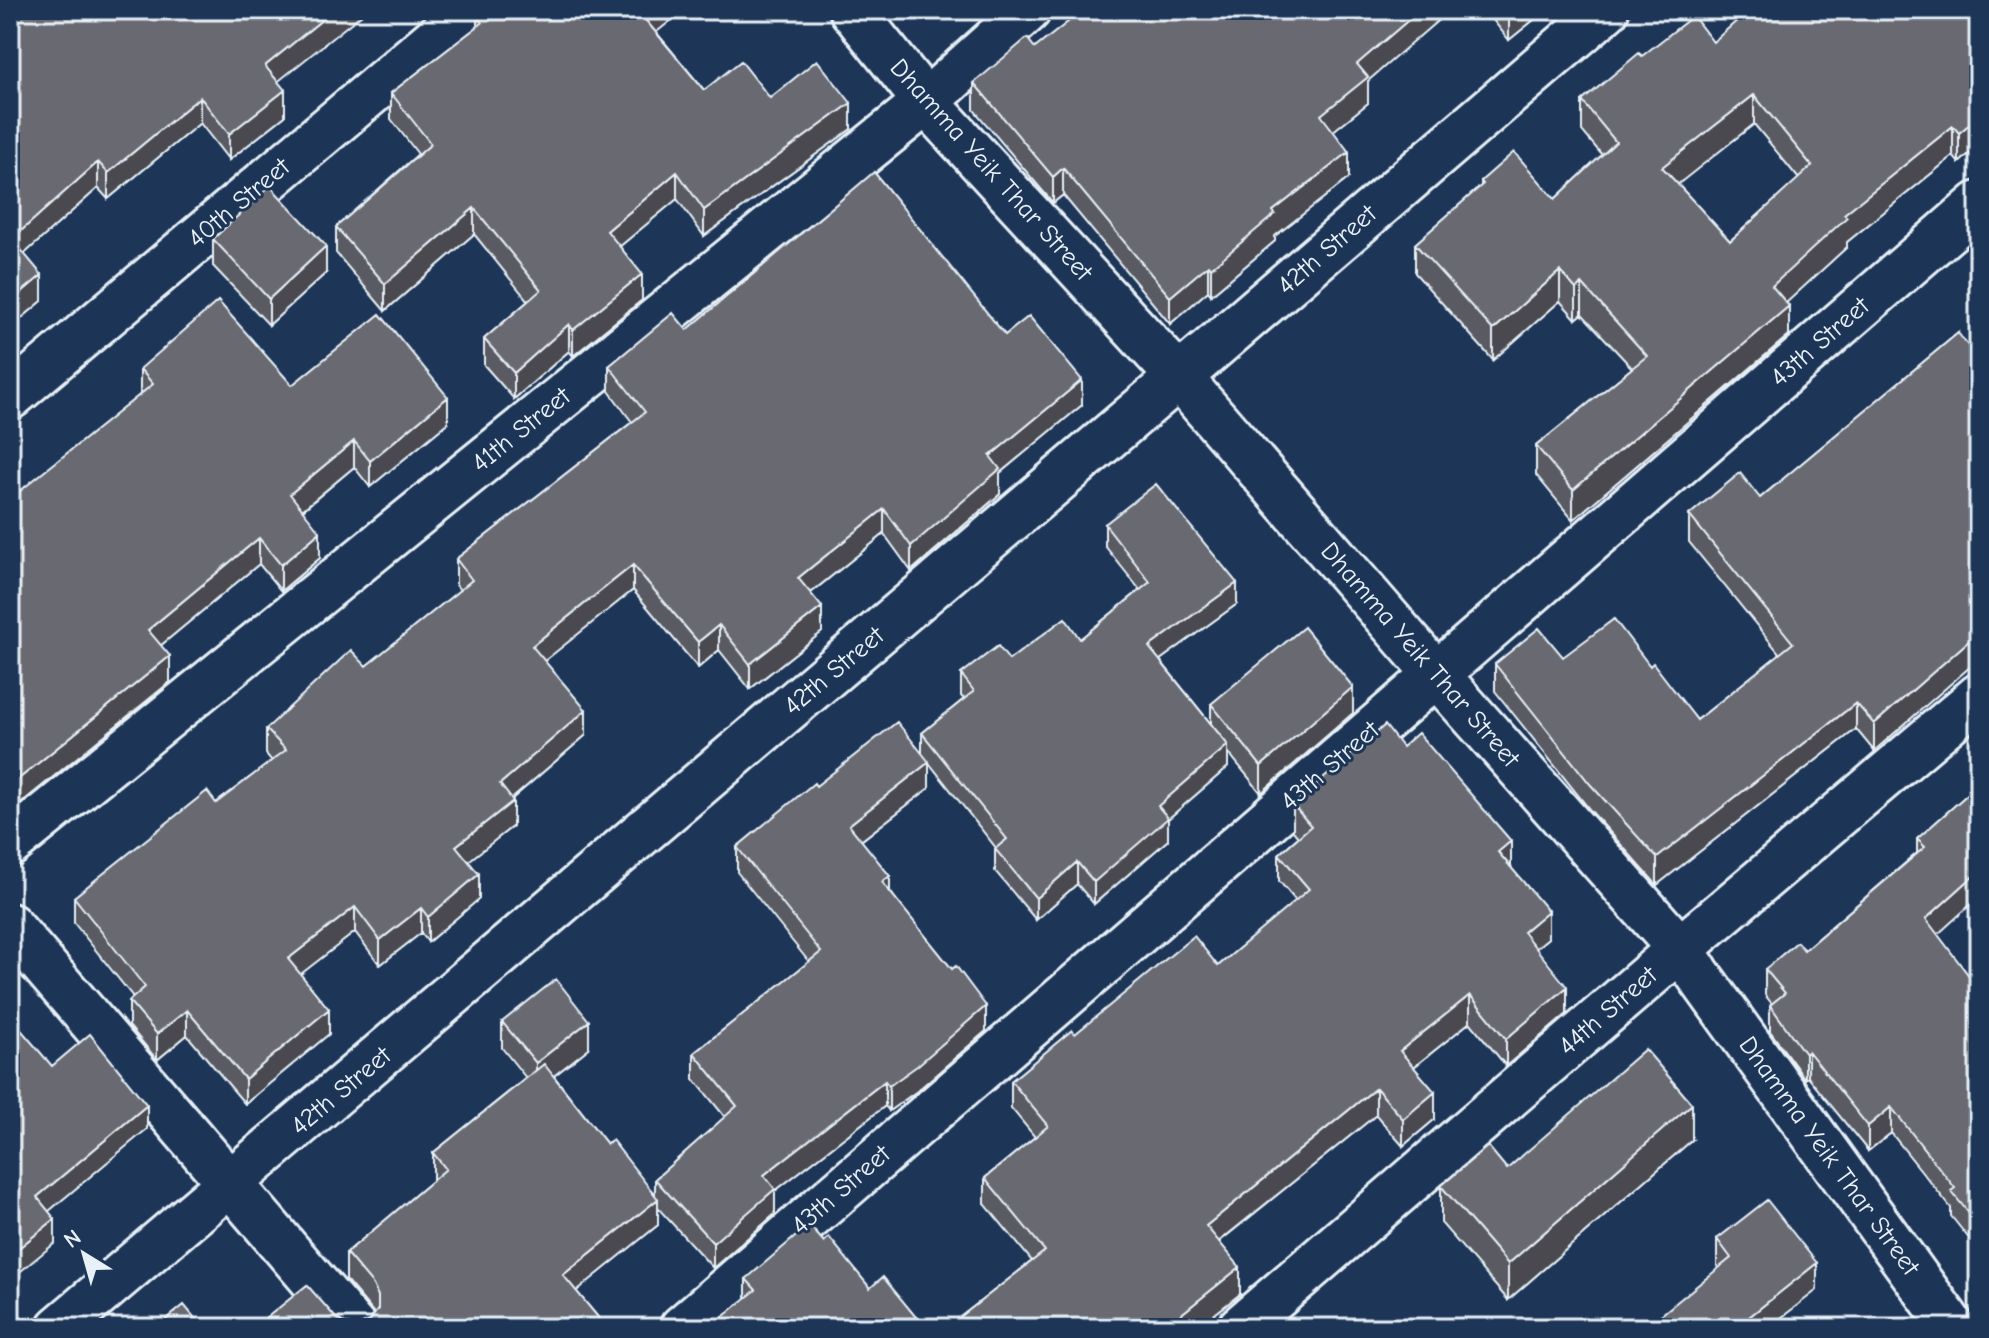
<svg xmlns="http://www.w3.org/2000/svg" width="1989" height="1338" font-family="'Comic Neue',sans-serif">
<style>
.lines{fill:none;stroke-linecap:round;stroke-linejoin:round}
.minor-casing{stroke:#e8f1f8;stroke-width:50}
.secondary-casing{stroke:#e8f1f8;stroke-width:50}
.minor{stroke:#1d3557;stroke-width:44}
.secondary{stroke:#1d3557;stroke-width:44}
.wall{fill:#5a5a62;stroke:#e8f1f8;stroke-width:2;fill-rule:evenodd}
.shaded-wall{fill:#4a4a50;stroke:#e8f1f8;stroke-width:2}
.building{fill:#696972;stroke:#e8f1f8;stroke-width:2;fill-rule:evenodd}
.labels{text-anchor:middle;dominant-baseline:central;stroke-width:6;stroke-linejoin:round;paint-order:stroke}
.street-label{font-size:26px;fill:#e8f1f8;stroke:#1d3557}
</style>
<rect width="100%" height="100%" fill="#1d3557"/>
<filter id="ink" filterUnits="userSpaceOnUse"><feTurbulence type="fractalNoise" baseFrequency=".0125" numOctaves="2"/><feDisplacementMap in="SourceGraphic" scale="16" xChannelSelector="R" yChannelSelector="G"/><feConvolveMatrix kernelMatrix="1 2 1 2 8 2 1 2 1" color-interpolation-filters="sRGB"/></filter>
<g filter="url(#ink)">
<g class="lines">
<defs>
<path id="minor" d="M10 397 469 10
M10 844 926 102 1028 10
M10 926 354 1328
M59 1328 1179 377 1606 10
M682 1328 1979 204
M1240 1328 1680 949 1979 696"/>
<path id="secondary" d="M852 10 926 102 1179 377 1436 674 1680 949 1953 1328"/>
</defs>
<!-- minor casing -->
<use href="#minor" class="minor-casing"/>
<!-- secondary casing -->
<use href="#secondary" class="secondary-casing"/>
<!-- minor -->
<use href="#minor" class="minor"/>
<!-- secondary -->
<use href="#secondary" class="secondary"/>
</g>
<!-- wall -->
<path class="wall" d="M10 10 278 82 285 116 229 160 200 123 108 199 98 188 24 254 42 301 10 328Z
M484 10H684L656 32 704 90 770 98 851 129 704 236 677 199 620 246 642 300 573 356 569 351 514 399 484 365V339L528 301 474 234 385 311 336 253V227L418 154 391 119V93L477 27V16Z
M917 10H935L924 19Z
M1485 10H1546L1509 40Z
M1979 10V145L1959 163 1953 156 1847 242V247L1786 302 1789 335 1573 520 1536 475V446L1632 368 1582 314 1576 319 1560 301 1493 360 1415 273V244L1481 186V181L1555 199 1602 155 1582 131V101L1642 56 1713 42ZM1754 124 1799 179 1730 241 1677 184Z
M1035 48 1368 81V103L1333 131 1349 178 1275 236V241L1211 295 1208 291 1170 324 1063 195 1053 203 974 110V83Z
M213 239 326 273 269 325 213 266Z
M687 330 1005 335 1082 405 1000 473V494L911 571 884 534 811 593 822 632 750 689 719 650 698 668 633 590 544 661 586 735 512 799 513 826 468 861 479 899 428 942 421 933 380 965 355 932 300 974 329 1034 245 1104 187 1035 157 1060 129 1026V1001L133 997 74 923V897L216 803 272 761 266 754V729L366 666 460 590 456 585V559L632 422 609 391V366Z
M1958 333 1874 751 1856 729 1657 885 1590 810 1495 691V664L1563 657 1650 666 1697 720 1780 654 1689 542V515L1760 498Z
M140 369 292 385 448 423 370 487 354 467 303 510 320 558 281 591 259 564 161 645 170 682 10 812 140 394Z
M1105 524 1237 604 1160 660 1211 724V704L1353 713 1261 793 1228 752V767L1168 819V840L1094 904 1077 884 1036 920 995 871V849L996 848 929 763V788L861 841 890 891 986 1031 917 1091 889 1111 885 1106 775 1191V1214L713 1268 658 1208V1225L576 1291 607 1328H254L335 1317 345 1324 358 1326 370 1321 374 1314 373 1312 346 1280V1253L433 1180V1153L526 1078 502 1048V1022L589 1048 554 1076 607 1144 655 1194V1179L725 1117 694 1079V1053L809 962 737 872V847L816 786 922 754V733L964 699 961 696V674L1080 639 1140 590 1105 546Z
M1402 747 1511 867 1548 938 1536 948 1567 1014 1506 1066 1470 1022 1414 1067 1435 1119 1403 1146 1376 1115 1219 1242 1240 1294 1197 1328H946L1032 1261 985 1204V1178L1035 1137 1011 1108V1081L1075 1034 1218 966 1296 901 1279 881V854L1298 837 1293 831V805Z
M1979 784 1937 934 1979 989V1251L1951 1216V1208L1891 1133 1868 1151 1808 1077 1805 1079 1770 1031V1005L1772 1004 1765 995V969L1804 950 1917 853V839Z
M1692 1140 1508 1300 1441 1223V1186L1507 1169Z
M1717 1239 1817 1290 1718 1268 1717 1266Z
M824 1242 870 1288 746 1298V1279Z"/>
<!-- shaded-wall -->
<path class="shaded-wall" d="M334 10H367L265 92V66Z
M651 10H684L643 43V17Z
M924 10H935L924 19Z
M1420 10H1450L1368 81V103L1321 141V115L1357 64Z
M1513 10H1546L1509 40V13Z
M285 90V116L229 160V134Z
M1754 95V124L1662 197V167Z
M200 97V123L108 199V173Z
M851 103V129L704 236V210Z
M1979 116V145L1959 163V133Z
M1953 126V156L1847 242V247L1772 316V286L1844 214Z
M1349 152V178L1275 236V241L1211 295V268L1273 211Z
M98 162V188L12 265V239Z
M1063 168V195L1053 203V177Z
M677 172V199L607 257V231Z
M474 208V234L385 311V284Z
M326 246V273L269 325V299Z
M1208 265V291L1170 324V297Z
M1560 271V301L1493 360V330Z
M642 274V300L573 356V330Z
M42 275V301L10 328V302Z
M1582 284V314L1576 319V289Z
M1789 306V335L1573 520V490Z
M569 324V351L514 399V373Z
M1082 380V405L1000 473V494L911 571V546L990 456Z
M448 397V423L370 487V461Z
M354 441V467L290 520V494Z
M884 509V534L798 603V578Z
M320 532V558L281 591V565Z
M259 538V564L148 656V630Z
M633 565V590L532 671V646Z
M1237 583V604L1149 668V647Z
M822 607V632L750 689V664Z
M719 625V650L698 668V642Z
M1979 632V659L1874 751V724Z
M170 656V682L10 812V786Z
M1353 687V713L1261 793V766Z
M1856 703V729L1657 885V858Z
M586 710V735L500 809V784Z
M1228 745V767L1168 819V840L1094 904V882L1158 806Z
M929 762V788L849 850V825Z
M513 801V826L456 871V846Z
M1511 841V868L1498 852Z
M1077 862V884L1036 920V898Z
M1979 871V897L1926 945V919Z
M479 874V899L428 942V917Z
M890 876V901L882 882Z
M355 907V932L288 984V959Z
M421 908V933L380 965V940Z
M1548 911V938L1523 959V932Z
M1567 987V1014L1506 1066V1039Z
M1470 995V1022L1400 1078V1051Z
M986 1006V1031L917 1091 889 1111V1086Z
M329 1009V1034L245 1104V1079Z
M187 1010V1035L157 1060V1034Z
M589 1021V1048L536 1090V1063Z
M1808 1051V1077L1805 1079V1054Z
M885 1081V1106L775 1191V1214L713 1268V1243L764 1175Z
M1376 1088V1115L1206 1252V1226Z
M1435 1092V1119L1403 1146V1119Z
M1692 1104V1140L1508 1300V1264Z
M147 1105V1129L37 1221V1197Z
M1891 1107V1133L1868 1151V1126Z
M658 1199V1225L563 1302V1275Z
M55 1219V1243L10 1280V1255Z
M1817 1263V1290L1768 1328H1735Z
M1240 1267V1294L1197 1328H1164Z"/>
<!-- building -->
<path class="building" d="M10 10H334L265 66 285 90 229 134 200 97 108 173 98 162 12 239 42 275 10 302Z
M484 10H651L643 17 704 90 741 61 770 98 817 60 851 103 704 210 677 172 607 231 642 274 573 330 569 324 514 373 484 339 541 290 474 208 385 284 336 227 431 144 391 93 482 23 477 16Z
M1083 10H1420L1357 64 1368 77 1321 115 1349 152 1273 211 1275 214 1211 268 1208 265 1170 297 1063 168 1053 177 974 83 1027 38 1035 48Z
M1749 10H1979V116L1959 133 1953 126 1844 214 1847 217 1772 286 1789 306 1573 490 1536 446 1647 356 1582 284 1576 289 1560 271 1493 330 1415 244 1483 184 1481 181 1514 152 1555 199 1616 142 1582 101 1639 53 1642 56 1693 16 1713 42ZM1754 95 1812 166 1730 241 1662 167Z
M874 172 1005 335 1029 316 1082 380 990 456 1000 469 911 546 884 509 798 578 822 607 750 664 719 625 698 642 633 565 532 646 586 710 500 784 513 801 456 846 479 874 428 917 421 908 380 940 355 907 288 959 329 1009 245 1079 187 1010 157 1034 129 1001 145 987 74 897 207 791 216 803 286 750 266 729 351 650 366 666 472 580 456 559 645 412 609 366 673 313 687 330Z
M270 186 326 246 269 299 213 239Z
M218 301 292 385 380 314 448 397 370 461 354 441 290 494 320 532 281 565 259 538 148 630 170 656 10 786V499L153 384 140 369Z
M1958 333 1973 352 1979 347V632L1874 724 1856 703 1657 858 1590 784 1495 664 1539 628 1563 657 1614 619 1650 666 1653 663 1697 720 1793 643 1689 515 1740 473 1760 498Z
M1156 484 1237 583 1149 647 1228 745 1158 806 1168 818 1094 882 1077 862 1036 898 995 849 1007 839 922 733 974 691 961 674 998 646 1009 660 1065 618 1080 639 1150 582 1105 524Z
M1304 627 1353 687 1261 766 1211 704Z
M897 722 929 762 849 825 890 876 882 882 952 969 956 966 986 1006 917 1066 889 1086 885 1081 764 1175 775 1189 713 1243 655 1179 737 1106 694 1053 821 952 737 847 814 783 816 786Z
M1385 725 1402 747 1418 733 1511 841 1498 852 1548 911 1523 932 1567 987 1506 1039 1470 995 1400 1051 1435 1092 1403 1119 1376 1088 1206 1226 1240 1267 1164 1328H946L1045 1251 985 1178 1048 1126 1011 1081 1072 1030 1075 1034 1194 936 1218 966 1309 889 1279 854 1311 826 1293 805Z
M1979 784V871L1926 919 1979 989V1226L1951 1191 1955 1188 1891 1107 1868 1126 1808 1051 1805 1054 1770 1005 1785 993 1765 969 1797 942 1804 950 1925 847 1917 839Z
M556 979 589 1021 536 1063 502 1022Z
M10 1017 52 1066 90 1034 147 1105 37 1197 55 1219 10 1255Z
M1645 1049 1692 1104 1508 1264 1441 1186 1488 1146 1507 1169Z
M544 1064 607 1144 612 1140 658 1199 563 1275 607 1328H254L307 1285 335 1317 345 1324 358 1326 370 1321 378 1309V1296L373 1285 346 1253 446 1169 433 1153Z
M1767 1200 1817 1263 1735 1328H1645L1731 1258 1717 1239Z
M809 1225 824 1242 829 1237 870 1288 883 1277 925 1328H709L756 1290 746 1279Z
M184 1305 203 1328H156Z"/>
</g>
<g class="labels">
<!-- street labels -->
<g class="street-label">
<text transform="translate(991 170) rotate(48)">Dhamma Yeik Thar Street</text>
<text transform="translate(239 203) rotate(-40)">40th Street</text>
<text transform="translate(1327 250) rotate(-41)">42th Street</text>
<text transform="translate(1820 342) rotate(-41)">43th Street</text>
<text transform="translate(521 430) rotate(-39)">41th Street</text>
<text transform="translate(1420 655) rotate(49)">Dhamma Yeik Thar Street</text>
<text transform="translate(834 671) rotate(-40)">42th Street</text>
<text transform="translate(1330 766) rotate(-41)">43th Street</text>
<text transform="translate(1608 1011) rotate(-41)">44th Street</text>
<text transform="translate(341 1091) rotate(-40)">42th Street</text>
<text transform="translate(1829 1156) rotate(54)">Dhamma Yeik Thar Street</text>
<text transform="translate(841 1190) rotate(-41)">43th Street</text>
</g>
</g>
<!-- margin -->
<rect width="1989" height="1338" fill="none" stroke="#1d3557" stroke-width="40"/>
<rect x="20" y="20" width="1949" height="1298" fill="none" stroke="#e8f1f8" stroke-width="3" filter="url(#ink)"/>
<!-- north arrow -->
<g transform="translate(84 1254) rotate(323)" stroke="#1d3557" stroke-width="6" paint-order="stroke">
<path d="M0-6L14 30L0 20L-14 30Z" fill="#e8f1f8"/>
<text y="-12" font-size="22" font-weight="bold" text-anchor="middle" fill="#e8f1f8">N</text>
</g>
</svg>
